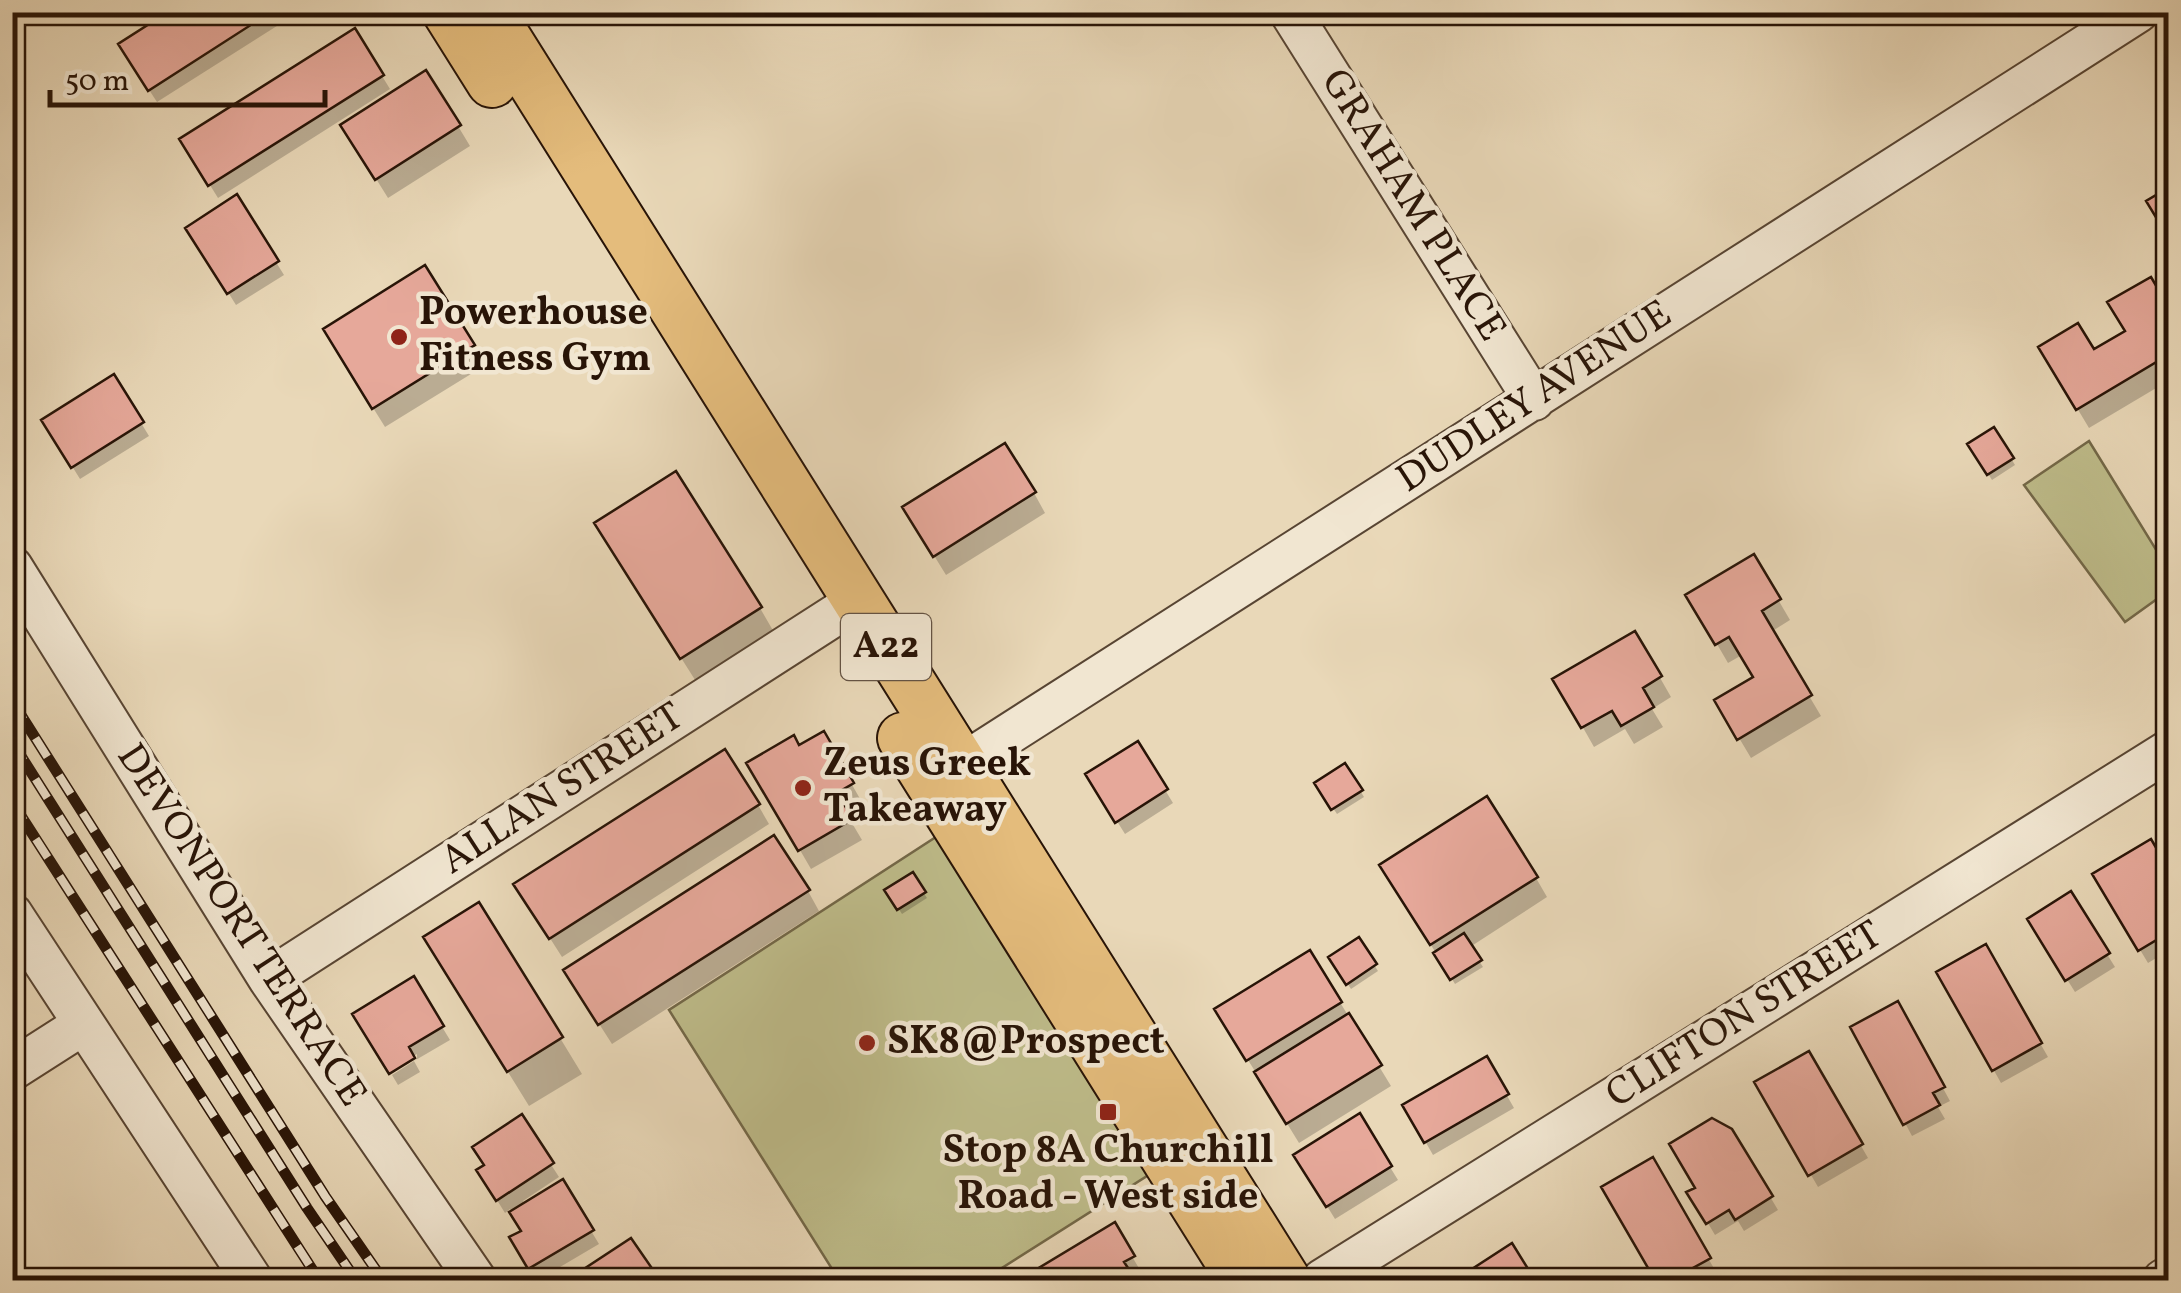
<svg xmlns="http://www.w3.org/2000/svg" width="2181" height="1293" font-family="Vollkorn,serif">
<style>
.green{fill:#bebc8a;stroke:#736848;stroke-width:2.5}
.shadow{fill:#0003}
.building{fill:#e6a89a;stroke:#281407;stroke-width:2.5}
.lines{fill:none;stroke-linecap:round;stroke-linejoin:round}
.minor-casing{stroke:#584533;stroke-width:44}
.major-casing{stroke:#281407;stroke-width:54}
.minor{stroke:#f1e6d1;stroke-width:40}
.major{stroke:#e4bc7c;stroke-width:50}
.rail-casing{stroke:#281407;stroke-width:11}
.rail{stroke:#f1e6d1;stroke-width:8;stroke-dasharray:22;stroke-linecap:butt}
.poi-dot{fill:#8f2418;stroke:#f1e6d1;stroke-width:4}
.labels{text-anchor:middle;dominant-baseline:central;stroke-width:9;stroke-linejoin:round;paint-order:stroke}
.shield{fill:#f1e6d1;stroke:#645344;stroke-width:2.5}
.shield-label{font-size:38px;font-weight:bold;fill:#281407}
.street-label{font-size:40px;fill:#281407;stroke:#f1e6d1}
.poi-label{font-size:40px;font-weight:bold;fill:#281407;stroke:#f1e6d1;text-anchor:start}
</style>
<rect width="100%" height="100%" fill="#e9d8b8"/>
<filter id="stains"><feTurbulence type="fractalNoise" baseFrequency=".002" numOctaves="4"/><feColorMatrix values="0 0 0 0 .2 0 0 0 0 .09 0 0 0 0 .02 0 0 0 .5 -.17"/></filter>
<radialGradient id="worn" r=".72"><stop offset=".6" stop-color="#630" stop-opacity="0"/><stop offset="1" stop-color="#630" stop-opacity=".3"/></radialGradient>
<!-- green -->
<path class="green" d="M2089 441 2168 569V591L2125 622 2024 485Z
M956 824 1169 1162 983 1280H839L669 1010Z"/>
<!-- shadow -->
<path class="shadow" d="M172 12H299L157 102 128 58Z
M426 73 470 146 388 198 355 145Z
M382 76 390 89 218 198 182 140Z
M236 198 284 275 236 305 188 228Z
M2150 280 2168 311V381L2089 428 2041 348 2093 353 2128 332Z
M473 346 484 366 385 427 337 350Z
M113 377 149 436 80 479 44 421Z
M1994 430 2015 465 1992 480 1970 445Z
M1034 493 1045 513 946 575 917 528Z
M612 549 760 608 775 634 697 683Z
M1753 557 1790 620 1771 632 1821 716 1751 758 1717 701 1756 678 1742 655 1728 663 1689 596Z
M1635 634 1671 697 1652 709 1663 727 1634 744 1625 729 1594 747 1556 680Z
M823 734 863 804 846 813 862 840 811 869 750 764 799 748Z
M1137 744 1173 803 1125 834 1088 775Z
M1345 766 1364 797 1337 814 1317 784Z
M758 805 769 824 562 957 528 904Z
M2150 842 2168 873V951L2148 963 2095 875Z
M912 875 927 898 902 914 887 891Z
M1536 878 1547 897 1470 947 1483 967 1455 984 1394 885Z
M808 891 819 911 612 1044 578 991Z
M2070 895 2115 967 2075 992 2030 920Z
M479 905 582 1074 529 1106 447 973Z
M1358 940 1378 971 1351 989 1331 958Z
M1985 947 2048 1057 2001 1083 1939 973Z
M1310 953 1391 1086 1299 1143 1229 1029Z
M413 979 450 1040 414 1061 420 1072 398 1085 392 1075 417 1059V1054L389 1071Z
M1897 1004 1950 1101 1938 1107 1945 1119 1912 1136 1854 1028Z
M1808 1054 1868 1158 1818 1187 1758 1083Z
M1486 1059 1514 1108 1433 1155 1405 1106Z
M1359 1117 1398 1180 1335 1219 1296 1156Z
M521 1118 559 1177 523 1201 526 1205 562 1183 599 1244 538 1280 513 1238 524 1232 510 1209 505 1213 487 1184Z
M1731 1131 1778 1210 1744 1231 1738 1221 1715 1235 1690 1193 1698 1189Z
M1652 1160 1716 1272 1701 1280H1657L1604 1188Z
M1114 1226 1140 1270 1130 1276 1133 1280H1033L1031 1276Z"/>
<!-- building -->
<path class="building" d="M168 12H271L148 91 118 44Z
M355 28 384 75 208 186 179 139Z
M426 70 461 125 375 180 340 125Z
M2168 188V237L2146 201Z
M237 194 279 261 227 294 185 228Z
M425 265 475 345 372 409 323 329Z
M2151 277 2168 306V355L2076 410 2038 347 2078 323 2094 349 2125 331 2107 302Z
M114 374 144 422 71 468 41 420Z
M1994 427 2014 458 1987 475 1967 444Z
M1005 443 1036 492 933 557 902 507Z
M676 471 762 607 680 659 594 523Z
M1754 554 1781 599 1762 611 1812 695 1737 740 1714 700 1753 677 1729 637 1715 645 1685 595Z
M1635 631 1662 676 1643 688 1654 707 1621 726 1612 711 1581 728 1552 679Z
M824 731 854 783 837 793 853 819 798 851 746 763 794 735 799 745Z
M1138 741 1168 789 1115 823 1085 774Z
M725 749 760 804 549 939 513 884Z
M1345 763 1363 790 1331 810 1314 783Z
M1487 796 1538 877 1430 945 1379 865Z
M774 835 810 890 598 1025 563 970Z
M2151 839 2168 868V933L2138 951 2092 874Z
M913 872 926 892 897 910 884 890Z
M2071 891 2110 953 2065 981 2027 919Z
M479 902 563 1037 507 1072 423 937Z
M1464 933 1482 960 1450 980 1433 953Z
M1359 937 1377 964 1346 985 1328 957Z
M1986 944 2042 1043 1992 1071 1936 972Z
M1310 950 1342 1002 1246 1061 1214 1009Z
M414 976 444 1026 409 1047 415 1058 389 1074 352 1014Z
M1898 1001 1945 1087 1933 1093 1940 1105 1903 1125 1850 1027Z
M1349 1013 1382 1065 1286 1124 1254 1072Z
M1809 1051 1863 1144 1808 1176 1754 1082Z
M1487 1056 1509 1094 1424 1143 1402 1105Z
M1360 1113 1392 1166 1326 1207 1293 1155Z
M522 1114 554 1163 496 1201 476 1170 484 1165 472 1147Z
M1712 1118 1732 1129 1773 1196 1735 1220 1729 1210 1706 1224 1686 1192 1695 1188 1669 1144Z
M1653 1157 1711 1258 1671 1280H1655L1601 1187Z
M563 1179 594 1230 528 1269 509 1237 521 1231 509 1212Z
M1115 1222 1135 1256 1124 1262 1136 1280H1031L1027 1275Z
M631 1238 660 1280H567Z
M1512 1243 1535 1280H1455Z"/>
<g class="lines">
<defs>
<path id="minor" d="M1290 12 1534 400
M12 567 269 979 476 1280
M937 780 2138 12
M12 914 252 1280
M269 979 857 601
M12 1070 84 1024
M1322 1280 2168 751
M2163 1280 2168 1277"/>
<path id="major" d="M448 12 492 82
M489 12 1285 1280
M903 738 1243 1280"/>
</defs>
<!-- minor casing -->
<use href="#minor" class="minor-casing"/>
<!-- major casing -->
<use href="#major" class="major-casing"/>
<!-- minor -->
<use href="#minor" class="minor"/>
<!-- major -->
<use href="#major" class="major"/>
<defs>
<path id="rail" d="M12 701 325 1196 383 1280
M12 742 307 1208 356 1280
M12 802 319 1280"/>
</defs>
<!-- rail casing -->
<use href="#rail" class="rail-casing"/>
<!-- rail -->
<use href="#rail" class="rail"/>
</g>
<!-- markers -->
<g class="poi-dot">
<circle cx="399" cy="337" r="10"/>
<circle cx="803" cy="788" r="10"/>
<circle cx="867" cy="1043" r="10"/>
<rect x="1098" y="1102" width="20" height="20" rx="5"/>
</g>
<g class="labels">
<!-- shield labels -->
<rect class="shield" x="841" y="614" width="90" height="66" rx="8"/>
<g class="shield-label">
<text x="886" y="647">A22</text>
</g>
<!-- street labels -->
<g class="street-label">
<text transform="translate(1412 206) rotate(58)">GRAHAM PLACE</text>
<text transform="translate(1535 398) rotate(-33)">DUDLEY AVENUE</text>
<text transform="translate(563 790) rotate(-33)">ALLAN STREET</text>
<text transform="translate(240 926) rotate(57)">DEVONPORT TERRACE</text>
<text transform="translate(1745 1016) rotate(-32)">CLIFTON STREET</text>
</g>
<!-- poi labels -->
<g class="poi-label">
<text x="419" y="314">Powerhouse<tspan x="419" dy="46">Fitness Gym</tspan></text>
<text x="823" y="765">Zeus Greek<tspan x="823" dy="46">Takeaway</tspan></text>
<text x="887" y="1043">SK8@Prospect</text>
<text x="1108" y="1152" text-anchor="middle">Stop 8A Churchill<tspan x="1108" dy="46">Road - West side</tspan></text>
</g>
</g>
<!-- margin -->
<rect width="2181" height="1293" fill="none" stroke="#e9d8b8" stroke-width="50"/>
<rect x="15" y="15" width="2151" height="1263" fill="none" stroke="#281407" stroke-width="5"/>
<rect x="25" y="25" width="2131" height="1243" fill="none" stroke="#281407" stroke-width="2.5"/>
<!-- scale -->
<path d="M50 90v15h275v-15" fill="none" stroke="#281407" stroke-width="5"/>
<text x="65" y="90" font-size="30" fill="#281407" stroke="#f1e6d1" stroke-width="8" paint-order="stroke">50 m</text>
<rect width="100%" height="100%" filter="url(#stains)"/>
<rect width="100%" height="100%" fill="url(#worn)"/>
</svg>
